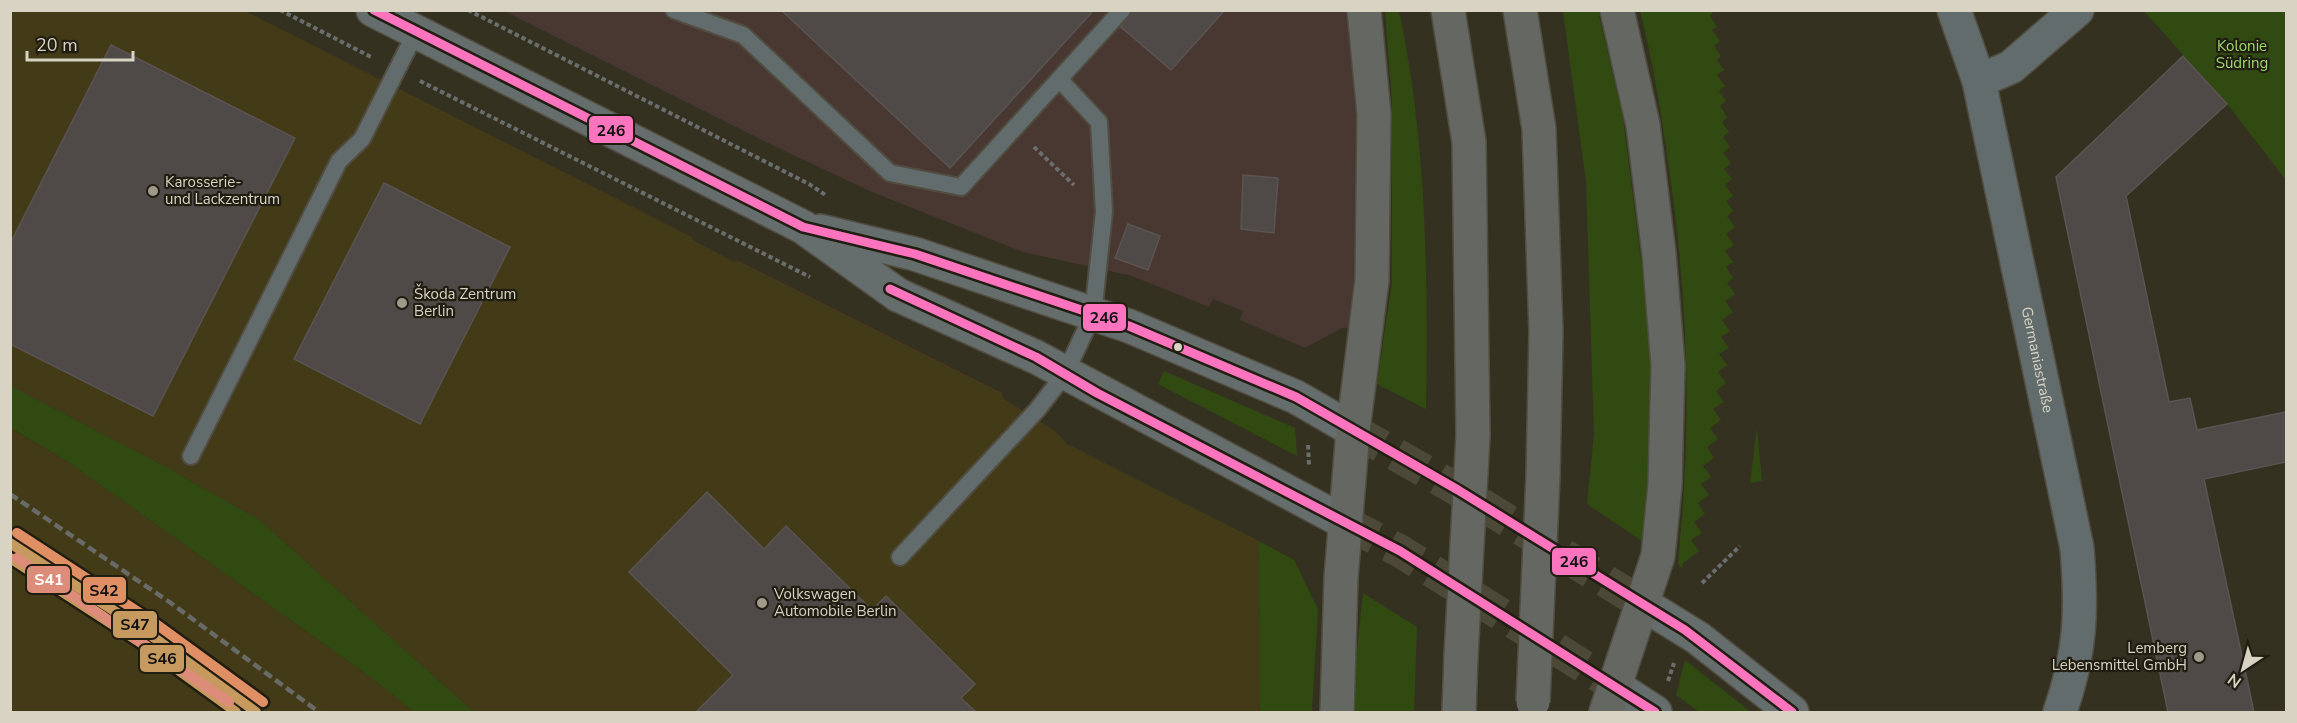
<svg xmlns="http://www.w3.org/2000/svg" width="2297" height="723" font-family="'Nunito Sans',sans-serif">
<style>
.built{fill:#433a18}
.industrial{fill:#493731}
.green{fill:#314a12}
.building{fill:#4f4a47;stroke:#5a5452;stroke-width:1.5}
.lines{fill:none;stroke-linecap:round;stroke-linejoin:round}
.secondary-tunnel{stroke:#4d4939;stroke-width:33;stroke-dasharray:33 16;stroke-linecap:butt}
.lane-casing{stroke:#514d40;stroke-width:20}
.street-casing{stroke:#514d40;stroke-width:36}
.secondary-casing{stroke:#514d40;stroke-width:36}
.highway-casing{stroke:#514d40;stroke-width:36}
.path{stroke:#6a6f6e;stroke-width:4;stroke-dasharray:4.5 3;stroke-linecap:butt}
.lane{stroke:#636c6d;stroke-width:16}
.street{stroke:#636c6d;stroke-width:33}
.secondary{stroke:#656d6d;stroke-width:33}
.highway{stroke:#656862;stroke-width:33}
.rail{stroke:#686b67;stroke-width:4.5;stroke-dasharray:9 4.5;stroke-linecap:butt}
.highway-bridge-casing{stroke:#514d40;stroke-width:36;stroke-linecap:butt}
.highway-bridge{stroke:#656862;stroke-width:33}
.bus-1-casing{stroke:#201d11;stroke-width:14}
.bus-1{stroke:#fc73be;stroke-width:9}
.rail-1-casing{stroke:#201d11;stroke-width:15}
.rail-2-casing{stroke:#201d11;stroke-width:15}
.rail-3-casing{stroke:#201d11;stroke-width:15}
.rail-4-casing{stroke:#201d11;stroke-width:15}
.rail-1{stroke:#c6995e;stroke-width:10}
.rail-2{stroke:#c6995e;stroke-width:10}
.rail-3{stroke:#e08f64;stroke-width:10}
.rail-4{stroke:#dc8c78;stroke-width:10}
.poi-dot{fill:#9f9a8a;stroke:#201d11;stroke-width:2}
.bus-dot{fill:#d8d3c3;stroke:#201d11;stroke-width:2}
.labels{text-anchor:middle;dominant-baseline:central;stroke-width:4.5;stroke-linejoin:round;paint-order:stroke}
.park-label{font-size:15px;fill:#a0da6d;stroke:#201d11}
.poi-label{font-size:15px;fill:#d8d3c3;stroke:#201d11;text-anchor:start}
.street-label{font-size:15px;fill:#d8d3c3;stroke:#201d11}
.line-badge{stroke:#201d11;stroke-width:2}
.badge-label{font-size:16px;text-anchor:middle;font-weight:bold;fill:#fff}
.pale-badge-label{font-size:16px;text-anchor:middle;font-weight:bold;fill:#111}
</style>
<rect width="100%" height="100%" fill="#353121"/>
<!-- built -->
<path class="built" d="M10 11H245L692 237 693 240 734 262 737 260 1002 393 1004 399 1055 431 1067 444 1259 541 1260 712H474L258 519 164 466 11 386Z
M10 428 70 463 369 676 414 712H11Z"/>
<!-- industrial -->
<path class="industrial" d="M504 11H1355L1359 70 1355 327 1342 328 1305 348 1240 320 1243 311 1213 299 1209 307 1132 276 1023 252 872 192 772 145Z"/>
<!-- green -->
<path class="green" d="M1385 11H1399C1427 141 1428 276 1426 409L1377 384 1392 282V101Z
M1563 11H1598L1623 118 1651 339 1653 442 1642 541 1587 504 1594 433 1586 182Z
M1640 11H1714L1710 16 1717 27 1712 30 1720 41 1714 46 1721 56 1717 60 1724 70 1717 75 1725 86 1719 91 1726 101 1720 106 1727 117 1722 122 1729 132 1723 137 1730 147 1723 153 1731 163 1724 169 1732 179 1725 185 1733 196 1726 201 1733 211 1727 216 1735 227 1726 234 1734 245 1725 251 1733 262 1726 267 1733 278 1727 283 1735 294 1725 301 1733 312 1722 320 1730 331 1721 337 1729 348 1719 354 1727 365 1718 372 1726 383 1716 391 1724 402 1713 409 1721 420 1710 428 1718 439 1707 447 1714 458 1703 466 1711 477 1701 484 1709 495 1698 503 1705 514 1694 522 1702 533 1691 540 1699 551 1683 563 1682 568 1678 564 1679 549C1693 417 1687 286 1667 154 1660 106 1652 57 1640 11Z
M2144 11H2286V180L2227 104Z
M1164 371 1295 428 1297 456 1158 384Z
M11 386 164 466 258 519 474 712H414L369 676 70 463 11 428Z
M1757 428 1762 481 1750 483Z
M1259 541 1294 560 1318 609 1312 712H1260Z
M1363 593 1417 627 1414 712H1354L1356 659Z
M1685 660 1751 712H1699L1676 695Z"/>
<!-- building -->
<path class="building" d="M781 10H1094L950 168Z
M1132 10H1225L1171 70 1121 27Z
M111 45 295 138 153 416 10 344V244Z
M2183 56 2227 104 2126 196 2169 402 2190 398 2197 430 2286 412V462L2204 479 2254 712H2168L2056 177Z
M1243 175 1278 178 1274 233 1241 229Z
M384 183 510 247 420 424 294 359Z
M1128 224 1160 236 1148 270 1115 258Z
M707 492 764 549 786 526 872 610 886 596 975 684 961 698 976 712H696L733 675 629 572Z"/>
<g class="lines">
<!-- secondary-tunnel -->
<path class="secondary-tunnel" d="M1353 430 1458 490 1643 604
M1346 523 1400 551 1615 686"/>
<defs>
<path id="lane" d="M674 10 743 35 890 173 961 187 1122 10
M191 456 339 161 362 139 416 32
M900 557 1037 410 1065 374 1093 314 1104 212 1099 122 1059 79"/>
<g id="street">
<path id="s1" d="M1954 10 1979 81 2077 548C2082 611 2081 652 2060 712"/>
<path d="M1979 81 2011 67 2077 10"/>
</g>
<path id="secondary" d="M373 10 803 227 898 295 1036 357 1346 523
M820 231 915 254 1129 326 1296 397 1353 430
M1643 604 1698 638 1792 712
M1615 686 1655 712"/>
<path id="highway" d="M1448 10 1469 142 1473 435
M1520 10 1539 129 1546 332 1543 476
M1337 712 1341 578 1353 430 1372 280 1374 114 1364 10
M1459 712 1461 656
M1606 712 1658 556 1665 485 1668 365 1659 254 1643 125 1617 10"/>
</defs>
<!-- lane casing -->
<use href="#lane" class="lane-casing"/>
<!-- street casing -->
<use href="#street" class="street-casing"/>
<!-- secondary casing -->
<use href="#secondary" class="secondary-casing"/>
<!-- highway casing -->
<use href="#highway" class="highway-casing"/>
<!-- path -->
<path class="path" d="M280 10 373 58
M468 10 809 184 827 196
M420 81 810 277
M1034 147 1074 185
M1308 445 1309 465
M1702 583 1740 546
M1668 681 1674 663"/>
<!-- lane -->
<use href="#lane" class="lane"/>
<!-- street -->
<use href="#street" class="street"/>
<!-- secondary -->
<use href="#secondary" class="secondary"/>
<!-- highway -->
<use href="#highway" class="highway"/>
<!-- rail -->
<path class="rail" d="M10 494 168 601 319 712"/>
<defs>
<path id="highway-bridge" d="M1461 656 1473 435
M1533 702 1543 476"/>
</defs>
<!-- highway-bridge casing -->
<use href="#highway-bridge" class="highway-bridge-casing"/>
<!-- highway-bridge -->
<use href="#highway-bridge" class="highway-bridge"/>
<defs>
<path id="bus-1" d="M374 10 803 227 915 254 1129 326 1296 397 1458 490 1685 630 1792 712
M890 289 1036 357 1097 393 1400 551 1655 712"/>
</defs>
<!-- bus-1 casing -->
<use href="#bus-1" class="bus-1-casing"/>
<!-- bus-1 -->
<use href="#bus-1" class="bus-1"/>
<defs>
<path id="rail-1" d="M10 543 145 631 256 712"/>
<path id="rail-2" d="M10 558 138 641 236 712"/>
<path id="rail-3" d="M17 533 152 621 263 702"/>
<path id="rail-4" d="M17 558 229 702"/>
</defs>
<!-- rail-1 casing -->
<use href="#rail-1" class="rail-1-casing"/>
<!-- rail-2 casing -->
<use href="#rail-2" class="rail-2-casing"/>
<!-- rail-3 casing -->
<use href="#rail-3" class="rail-3-casing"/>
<!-- rail-4 casing -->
<use href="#rail-4" class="rail-4-casing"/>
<!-- rail-1 -->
<use href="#rail-1" class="rail-1"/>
<!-- rail-2 -->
<use href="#rail-2" class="rail-2"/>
<!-- rail-3 -->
<use href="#rail-3" class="rail-3"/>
<!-- rail-4 -->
<use href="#rail-4" class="rail-4"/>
</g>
<!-- markers -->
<g class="poi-dot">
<circle cx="153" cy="191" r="6"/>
<circle cx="402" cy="303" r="6"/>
<circle cx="762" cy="603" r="6"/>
<circle cx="2199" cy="657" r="6"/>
</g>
<circle class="bus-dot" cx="1178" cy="347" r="5"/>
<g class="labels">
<!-- park labels -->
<g class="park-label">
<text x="2242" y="46">Kolonie<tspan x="2242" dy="17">Südring</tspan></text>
</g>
<!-- poi labels -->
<g class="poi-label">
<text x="165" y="182">Karosserie-<tspan x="165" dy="17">und Lackzentrum</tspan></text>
<text x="414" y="294">Škoda Zentrum<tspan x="414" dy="17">Berlin</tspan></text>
<text x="774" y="594">Volkswagen<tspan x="774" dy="17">Automobile Berlin</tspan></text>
<text x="2187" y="648" text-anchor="end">Lemberg<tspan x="2187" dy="17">Lebensmittel GmbH</tspan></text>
</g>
<!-- street labels -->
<g class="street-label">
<text stroke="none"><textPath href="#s1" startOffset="360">Germaniastraße</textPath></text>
</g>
</g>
<g class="line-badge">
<rect x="588" y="115" width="46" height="29" rx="6" fill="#fc73be"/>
<rect x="1082" y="303" width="45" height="29" rx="6" fill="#fc73be"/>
<rect x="1551" y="547" width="46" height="29" rx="6" fill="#fc73be"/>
<rect x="26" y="565" width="45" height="29" rx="6" fill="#dc8c78"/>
<rect x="82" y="576" width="45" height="28" rx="6" fill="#e08f64"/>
<rect x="112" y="610" width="46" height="29" rx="6" fill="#c6995e"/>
<rect x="139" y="644" width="46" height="29" rx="6" fill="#c6995e"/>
</g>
<g class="badge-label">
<text x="49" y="585">S41</text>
</g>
<g class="pale-badge-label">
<text x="611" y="136">246</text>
<text x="1104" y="323">246</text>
<text x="1574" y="567">246</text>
<text x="104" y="596">S42</text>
<text x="135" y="630">S47</text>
<text x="162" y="664">S46</text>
</g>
<!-- border -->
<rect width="2297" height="723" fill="none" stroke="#d8d3c3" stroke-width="24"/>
<!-- north arrow -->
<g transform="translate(2243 669) rotate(216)" stroke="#201d11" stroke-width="4.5" paint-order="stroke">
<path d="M0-4.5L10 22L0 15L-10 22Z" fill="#d8d3c3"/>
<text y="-9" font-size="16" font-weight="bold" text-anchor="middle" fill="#d8d3c3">N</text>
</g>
<!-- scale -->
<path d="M27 51v9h106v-9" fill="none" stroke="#d8d3c3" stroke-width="3"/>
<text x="36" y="51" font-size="18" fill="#d8d3c3" stroke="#201d11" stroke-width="4.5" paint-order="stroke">20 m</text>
</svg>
